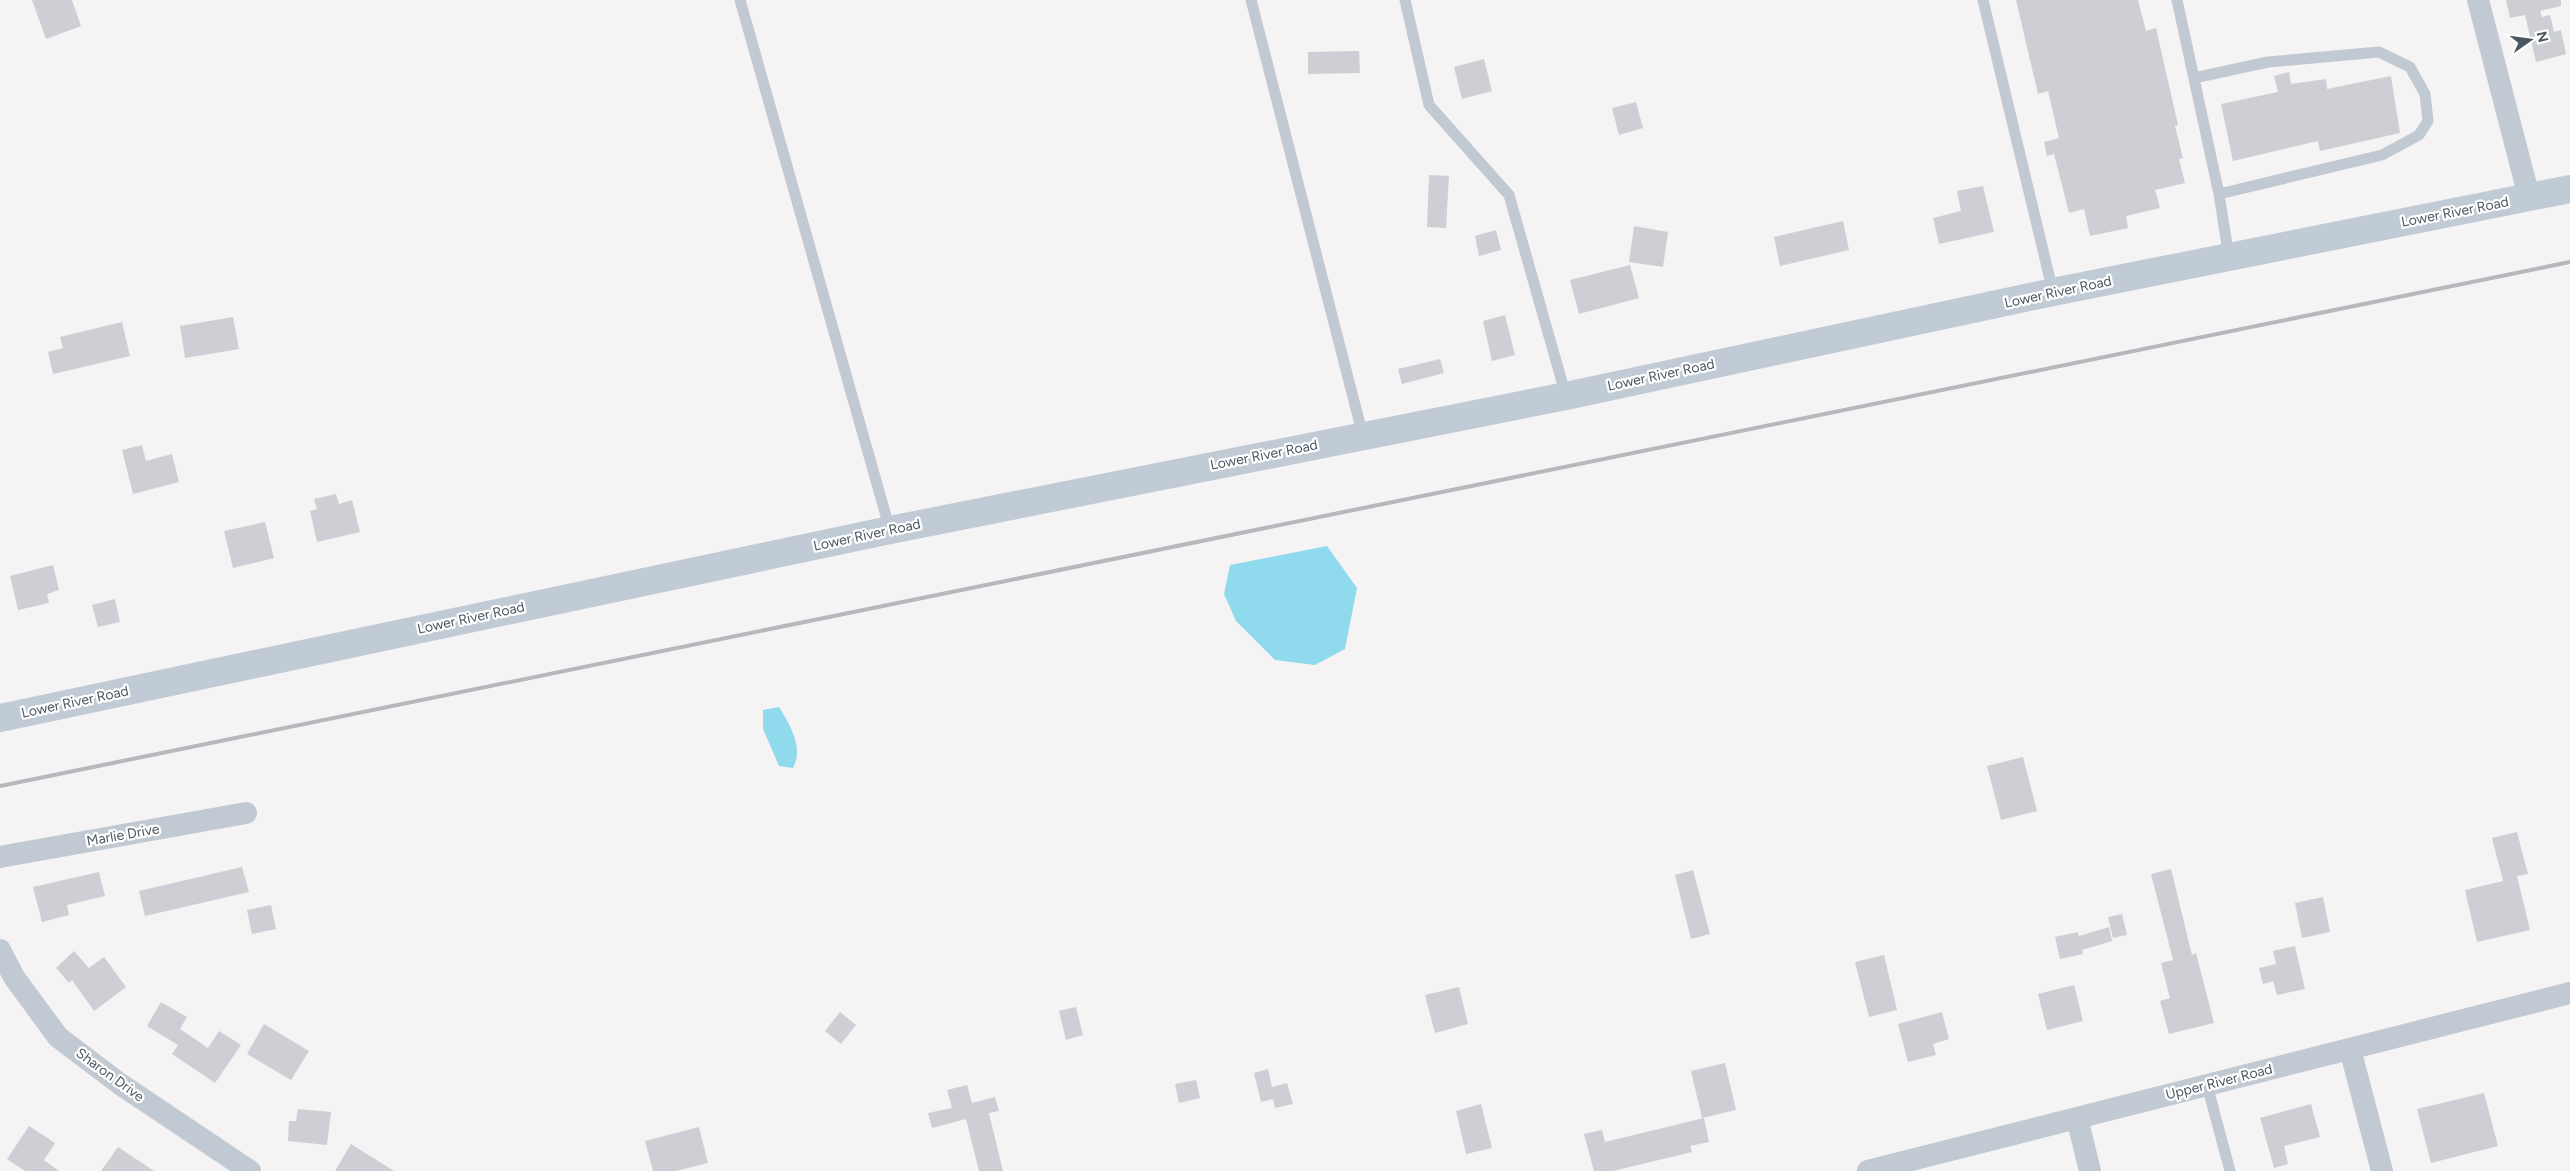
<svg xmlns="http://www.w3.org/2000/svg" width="2570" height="1171" font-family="Figtree,sans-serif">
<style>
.water{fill:#90daee}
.building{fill:#cdcfd5}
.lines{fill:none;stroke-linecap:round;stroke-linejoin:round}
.lane{stroke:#c1cad2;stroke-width:11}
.street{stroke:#c1cad2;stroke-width:22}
.secondary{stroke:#c1cbd6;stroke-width:28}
.rail{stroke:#b5b8bd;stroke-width:4}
.labels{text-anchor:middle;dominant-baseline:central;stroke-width:4.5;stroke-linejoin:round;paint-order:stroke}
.street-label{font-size:14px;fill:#4a5661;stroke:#fff}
</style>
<rect width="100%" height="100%" fill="#f5f3f3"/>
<!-- water -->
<path class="water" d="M1327 546 1357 588 1345 649 1315 665 1275 660 1236 621 1224 594 1230 565Z
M779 707C790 725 804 747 793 768L779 766 763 729V710Z"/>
<!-- building -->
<path class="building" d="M32 0H72L81 26 46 39Z
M2016 0H2138L2146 31 2156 28 2178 125 2175 126 2183 158 2179 159 2185 183 2155 190 2160 208 2126 216 2128 228 2090 236 2084 209 2069 213 2054 154 2047 156 2044 142 2059 138 2048 91 2038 94Z
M2506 0H2561V6L2540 11 2542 17 2550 15 2554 32 2561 30 2566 54 2536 62 2525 15 2510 18Z
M1359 51 1360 73 1308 74V52Z
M1484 59 1492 91 1462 99 1454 67Z
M2289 72 2291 84 2326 79 2327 89 2391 76 2400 133 2320 151 2318 141 2233 161 2221 104 2278 92 2274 76Z
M1636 102 1643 128 1619 135 1612 108Z
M1429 175 1449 176 1446 228 1427 227Z
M1983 186 1994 232 1939 244 1933 218 1961 211 1957 191Z
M1843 221 1849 250 1780 266 1774 237Z
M1634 226 1668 232 1663 267 1629 262Z
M1496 230 1501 250 1479 256 1475 236Z
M1630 265 1639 298 1579 314 1570 280Z
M1505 315 1515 355 1492 361 1483 321Z
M233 317 239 349 185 358 180 326Z
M122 322 130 356 53 374 48 352 63 348 60 337Z
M1440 359 1444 373 1402 384 1398 369Z
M142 445 146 461 172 454 179 482 133 494 122 450Z
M336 494 339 504 352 500 360 532 317 542 310 511 317 509 314 499Z
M265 522 274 558 233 568 224 531Z
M53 565 59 590 47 594 49 603 18 610 10 576Z
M115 599 120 622 98 627 92 605Z
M2023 757 2037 811 2001 820 1987 766Z
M2517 832 2528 874 2517 876 2530 930 2477 942 2465 890 2503 881 2492 838Z
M242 867 249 892 145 916 139 891Z
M2171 869 2192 955 2196 953 2214 1023 2169 1034 2160 1001 2170 998 2161 963 2173 960 2151 874Z
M1693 870 1710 934 1691 939 1675 875Z
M99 872 105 896 67 905 69 915 42 922 33 887Z
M2323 897 2330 932 2302 938 2295 903Z
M271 905 276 929 252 934 247 910Z
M2122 914 2127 935 2113 938 2108 917Z
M2109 927 2112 941 2082 950 2083 954 2060 959 2055 937 2078 932 2079 936Z
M2295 946 2305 989 2277 995 2273 981 2263 984 2259 968 2276 964 2273 951Z
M74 951 89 968 104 957 126 987 94 1011 72 980 69 983 56 968Z
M1884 955 1897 1010 1869 1017 1855 962Z
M2074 985 2083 1021 2047 1030 2038 994Z
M1459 987 1468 1024 1435 1033 1425 995Z
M161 1002 187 1017 180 1029 208 1048 219 1031 241 1045 215 1083 172 1054 178 1045 147 1026Z
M1076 1007 1083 1035 1066 1040 1059 1011Z
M840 1012 856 1025 841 1044 825 1031Z
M1942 1012 1949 1039 1933 1044 1936 1055 1908 1062 1898 1024Z
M264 1024 309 1051 291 1080 247 1054Z
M1725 1063 1736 1110 1702 1118 1691 1071Z
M1268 1069 1272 1087 1287 1083 1293 1104 1275 1108 1273 1099 1261 1102 1254 1073Z
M1196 1080 1200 1098 1179 1103 1175 1084Z
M967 1085 972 1103 995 1097 999 1111 989 1113 1003 1171H979L966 1119 932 1128 928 1113 952 1108 947 1090Z
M2484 1093 2498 1146 2431 1163 2417 1109Z
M1481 1104 1492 1148 1466 1154 1456 1111Z
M2311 1104 2320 1137 2284 1146 2288 1164 2274 1168 2260 1118Z
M298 1109 331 1112 327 1145 288 1141 289 1121H296Z
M1704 1118 1709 1142 1690 1146 1692 1152 1613 1171H1594L1584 1134 1602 1130 1605 1142Z
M29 1126 55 1143 44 1160 59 1171H25L7 1159Z
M699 1127 708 1163 676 1171H653L645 1141Z
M351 1144 394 1171H335Z
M118 1147 154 1171H101Z"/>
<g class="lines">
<!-- lane -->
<path class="lane" d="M740 0 890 530
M1251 0 1363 436
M1405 0 1429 105 1509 195 1566 396
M1983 0 2053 292
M2177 0 2219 194 2229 258
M2194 78 2268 62 2379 52 2410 67 2425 94 2428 121 2419 135 2382 155 2219 194
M2207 1085 2230 1171"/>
<!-- street -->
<path class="street" d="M2478 0 2529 197
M0 857 246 813
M0 950 14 977 58 1037 120 1084 250 1171
M2350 1049 2382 1171
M2077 1118 2090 1171
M1868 1171 2570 993"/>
<!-- secondary -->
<path class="secondary" d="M0 718 890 530 1566 396 2053 292 2570 189"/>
<!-- rail -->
<path class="rail" d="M0 786 2570 262"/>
</g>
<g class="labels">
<!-- street labels -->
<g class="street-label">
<text transform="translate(2455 212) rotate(-11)">Lower River Road</text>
<text transform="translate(2058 292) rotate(-12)">Lower River Road</text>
<text transform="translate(1661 375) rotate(-12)">Lower River Road</text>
<text transform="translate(1264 455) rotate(-11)">Lower River Road</text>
<text transform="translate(867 535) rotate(-12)">Lower River Road</text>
<text transform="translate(471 618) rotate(-12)">Lower River Road</text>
<text transform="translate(75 702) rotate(-12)">Lower River Road</text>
<text transform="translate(123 835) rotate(-10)">Marlie Drive</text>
<text transform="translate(110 1075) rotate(36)">Sharon Drive</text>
<text transform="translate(2219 1082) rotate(-14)">Upper River Road</text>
</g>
</g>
<!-- north arrow -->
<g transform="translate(2530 40) rotate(76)" stroke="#ffffff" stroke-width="4" paint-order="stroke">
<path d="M0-4L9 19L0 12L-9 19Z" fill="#4a5661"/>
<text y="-8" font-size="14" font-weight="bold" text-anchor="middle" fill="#4a5661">N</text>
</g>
</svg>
